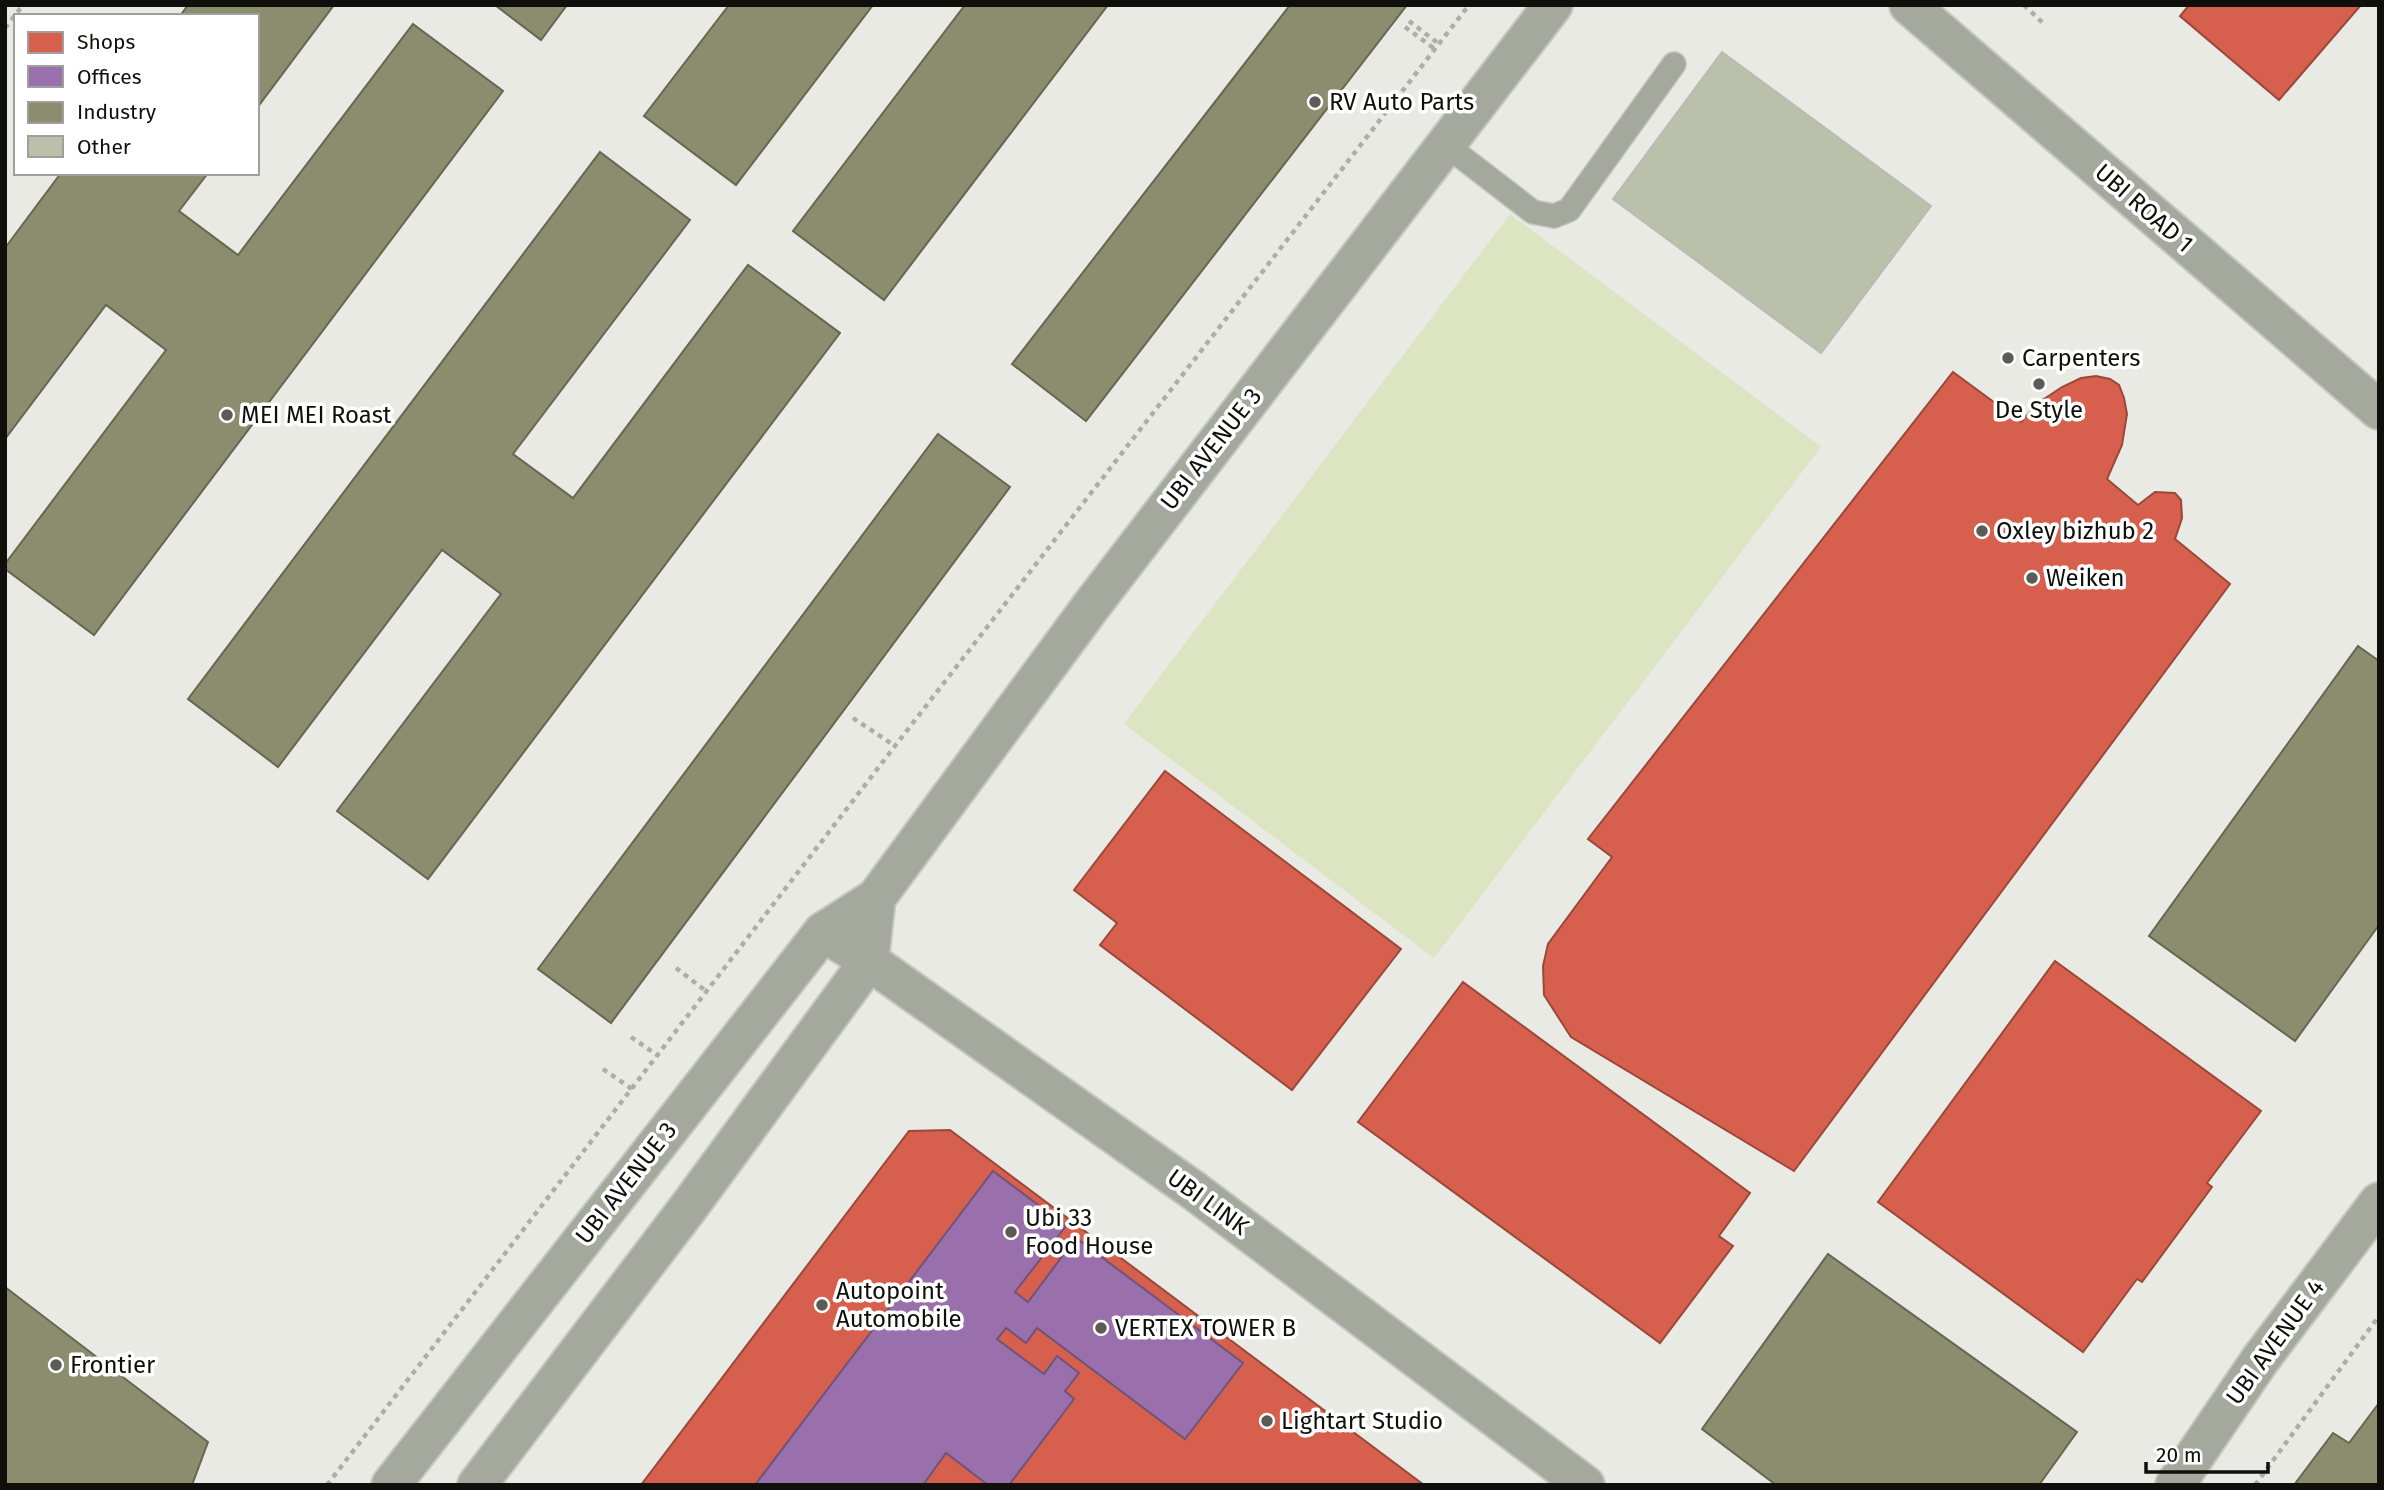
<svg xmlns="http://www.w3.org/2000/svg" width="2384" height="1490" font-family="'Fira Sans',sans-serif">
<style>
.green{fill:#dde4c2}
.shops{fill:#d6604d;stroke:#9a483a;stroke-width:2}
.offices{fill:#9970ab;stroke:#70537b;stroke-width:2}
.industry{fill:#8c8c6e;stroke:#666751;stroke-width:2}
.building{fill:#bbc0aa;stroke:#babbb5;stroke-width:2}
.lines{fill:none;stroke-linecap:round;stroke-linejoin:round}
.service-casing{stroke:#c5c6c1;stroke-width:26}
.minor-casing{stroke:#c5c6c1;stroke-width:42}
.tertiary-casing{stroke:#c5c6c1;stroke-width:42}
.path{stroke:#aeaea7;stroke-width:4.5;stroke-dasharray:5 5;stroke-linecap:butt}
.service{stroke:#a5a89c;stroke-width:23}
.minor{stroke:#a5a89c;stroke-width:38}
.tertiary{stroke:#a5a89c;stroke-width:38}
.poi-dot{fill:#5b5c57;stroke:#fff;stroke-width:2.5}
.labels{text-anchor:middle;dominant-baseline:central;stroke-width:7;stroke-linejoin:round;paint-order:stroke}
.poi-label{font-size:24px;fill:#0f100c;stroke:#fff;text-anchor:start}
.street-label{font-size:24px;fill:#0f100c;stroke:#fff}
</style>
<rect width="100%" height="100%" fill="#e9eae3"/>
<!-- green -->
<path class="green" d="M1510 214 1821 447 1434 958 1124 724Z"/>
<!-- shops -->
<path class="shops" d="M2189 5H2361L2279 100 2180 16Z
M1953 372 2021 422 2038 403 2062 387 2081 378 2096 376 2110 379 2119 385 2124 398 2127 414 2122 445 2107 479 2138 505 2155 492 2175 493 2181 500 2182 518 2175 539 2230 584 1794 1171 1571 1037 1544 995 1543 966 1548 944 1612 857 1588 839Z
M1165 771 1401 949 1292 1090 1100 945 1117 923 1074 890Z
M2055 961 2261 1111 2207 1183 2212 1187 2142 1282 2137 1279 2083 1352 1878 1202Z
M1463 982 1750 1193 1719 1236 1733 1246 1660 1343 1358 1122Z
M950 1130 1424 1485H641L909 1131Z"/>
<!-- offices -->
<path class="offices" d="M993 1171 1066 1226 1015 1292 1028 1302 1076 1238 1243 1363 1185 1439 1037 1328 1026 1343 1006 1328 997 1339 1044 1374 1057 1356 1079 1373 1065 1391 1074 1399 1009 1485H988L946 1453 923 1485H755Z"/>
<!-- industry -->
<path class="industry" d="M188 5H334L257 108V16H180Z
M495 5H567L541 40Z
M729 5H873L736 185 644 116Z
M965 5H1108L884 300 793 231Z
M1290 5H1407L1086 421 1012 364Z
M413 24 503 91 94 635 5 569V564L166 350 106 305 5 439V248L61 173H208L179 211 238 255Z
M600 152 690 220 513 454 573 498 748 265 840 333 428 879 337 811 501 594 442 550 278 767 188 699Z
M938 434 1010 487 611 1023 538 969Z
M2358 646 2379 661V925L2295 1041 2149 936Z
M1828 1254 2077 1432 2039 1485H1776L1702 1429Z
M5 1287 208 1442 192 1485H5Z
M2379 1403V1485H2294L2333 1433 2349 1443Z"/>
<!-- building -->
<path class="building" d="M1722 52 1931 206 1821 353 1613 199Z"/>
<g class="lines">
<defs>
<path id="service" d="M1446 145 1533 212 1554 216 1569 210 1674 64"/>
<path id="minor" d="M823 932 869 961 1193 1190 1585 1485"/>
<path id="tertiary" d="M1909 5 2379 410
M391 1485 823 932 876 898 1092 605 1553 5
M477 1485 691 1204 869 961 876 898
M2175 1485 2260 1360 2379 1202"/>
</defs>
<!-- service casing -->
<use href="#service" class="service-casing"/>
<!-- minor casing -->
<use href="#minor" class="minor-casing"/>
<!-- tertiary casing -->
<use href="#tertiary" class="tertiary-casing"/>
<!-- path -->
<path class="path" d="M2024 5 2045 25
M1409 21 1439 44
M1405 27 1435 49
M5 28 23 5
M853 718 895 746
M676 968 706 991
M631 1037 657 1055
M603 1069 632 1089
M327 1485 895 746 1469 5
M2255 1485 2379 1316"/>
<!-- service -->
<use href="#service" class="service"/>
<!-- minor -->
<use href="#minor" class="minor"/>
<!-- tertiary -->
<use href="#tertiary" class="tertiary"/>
</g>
<!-- markers -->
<g class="poi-dot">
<circle cx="1315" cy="102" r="7"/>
<circle cx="2008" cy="358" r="7"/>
<circle cx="2039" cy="384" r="7"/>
<circle cx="227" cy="415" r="7"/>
<circle cx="1982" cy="531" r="7"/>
<circle cx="2032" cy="578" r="7"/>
<circle cx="1011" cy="1232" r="7"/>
<circle cx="822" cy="1305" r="7"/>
<circle cx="1101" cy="1328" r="7"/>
<circle cx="56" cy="1365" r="7"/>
<circle cx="1267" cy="1421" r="7"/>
</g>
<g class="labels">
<!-- poi labels -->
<g class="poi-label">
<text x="1329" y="102">RV Auto Parts</text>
<text x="2022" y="358">Carpenters</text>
<text x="2039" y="410" text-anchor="middle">De Style</text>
<text x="241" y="415">MEI MEI Roast</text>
<text x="1996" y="531">Oxley bizhub 2</text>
<text x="2046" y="578">Weiken</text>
<text x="1025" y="1218">Ubi 33<tspan x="1025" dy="28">Food House</tspan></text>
<text x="836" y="1291">Autopoint<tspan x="836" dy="28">Automobile</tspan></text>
<text x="1115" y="1328">VERTEX TOWER B</text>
<text x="70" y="1365">Frontier</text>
<text x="1281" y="1421">Lightart Studio</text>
</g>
<!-- street labels -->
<g class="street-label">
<text transform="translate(2144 208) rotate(41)">UBI ROAD 1</text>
<text transform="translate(1211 449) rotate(-52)">UBI AVENUE 3</text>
<text transform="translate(626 1183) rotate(-52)">UBI AVENUE 3</text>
<text transform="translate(1208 1202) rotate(36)">UBI LINK</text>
<text transform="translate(2275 1342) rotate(-54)">UBI AVENUE 4</text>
</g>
</g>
<!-- border -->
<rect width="2384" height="1490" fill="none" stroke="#0f100c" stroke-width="14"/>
<!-- legend -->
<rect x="14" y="14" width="245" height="161" fill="#ffffff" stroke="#9f9f9e" stroke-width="2"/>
<rect x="28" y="32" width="35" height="21" fill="#d6604d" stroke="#9f9f9e" stroke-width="2"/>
<text x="77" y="49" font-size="21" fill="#0f100c">Shops</text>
<rect x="28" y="66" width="35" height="21" fill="#9970ab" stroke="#9f9f9e" stroke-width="2"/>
<text x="77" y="84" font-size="21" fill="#0f100c">Offices</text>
<rect x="28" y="102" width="35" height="21" fill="#8c8c6e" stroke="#9f9f9e" stroke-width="2"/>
<text x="77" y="119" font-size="21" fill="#0f100c">Industry</text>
<rect x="28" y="136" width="35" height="21" fill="#bbc0aa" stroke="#9f9f9e" stroke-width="2"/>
<text x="77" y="154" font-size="21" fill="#0f100c">Other</text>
<!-- scale -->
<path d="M2146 1462v10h122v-10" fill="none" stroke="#0f100c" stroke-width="3.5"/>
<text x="2156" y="1462" font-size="21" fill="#0f100c" stroke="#ffffff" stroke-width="5" paint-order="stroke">20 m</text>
</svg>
